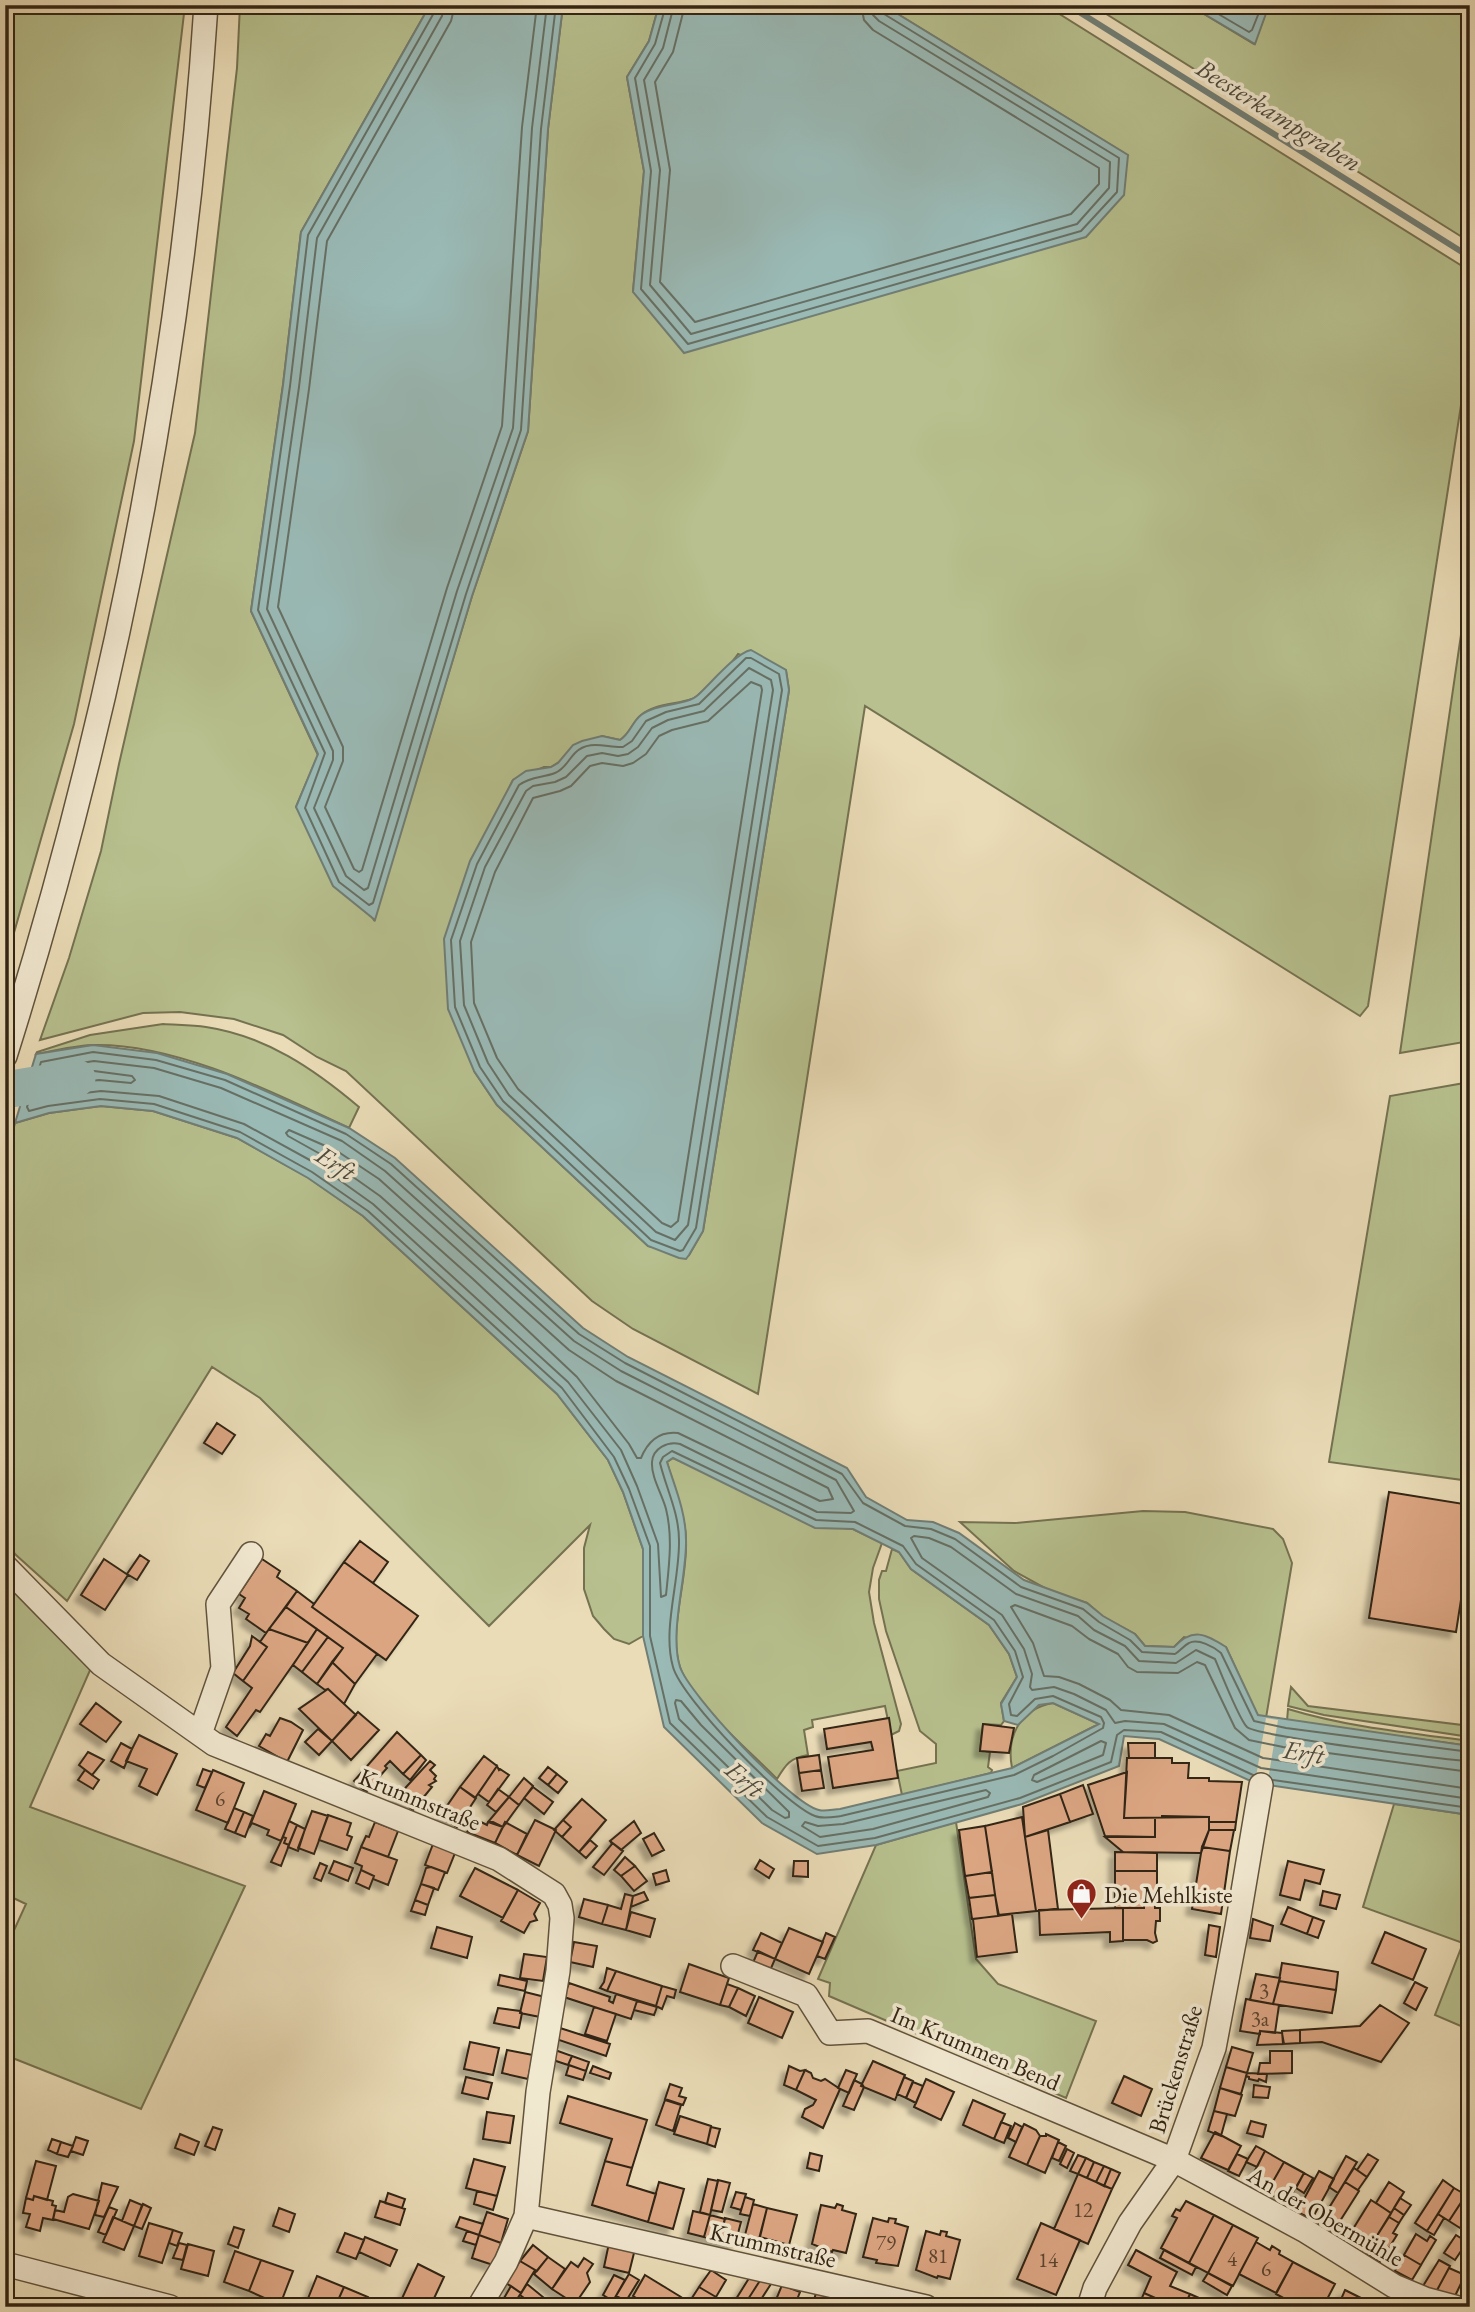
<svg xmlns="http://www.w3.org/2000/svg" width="1475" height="2312" font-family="'EB Garamond',serif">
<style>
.green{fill:#b7c08e;stroke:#757251;stroke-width:2;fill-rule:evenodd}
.water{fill:#9abab6;stroke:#717e75;stroke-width:2;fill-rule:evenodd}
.pier{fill:#eadcb7}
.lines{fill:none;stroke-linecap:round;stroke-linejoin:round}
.shore{stroke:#667065;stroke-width:2}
.stream{stroke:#717e75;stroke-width:6}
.river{stroke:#9abab6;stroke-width:37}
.building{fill:#dba582;stroke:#332514;stroke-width:2;filter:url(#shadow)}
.minor-casing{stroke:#61533d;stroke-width:26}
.minor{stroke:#f1e8d0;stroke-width:23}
.labels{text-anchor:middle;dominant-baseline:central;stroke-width:7;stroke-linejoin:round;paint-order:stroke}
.number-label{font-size:21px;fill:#5d4530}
.street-label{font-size:24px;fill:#332514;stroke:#f1e8d0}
.poi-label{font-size:24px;fill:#332514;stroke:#f1e8d0;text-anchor:start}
.water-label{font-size:26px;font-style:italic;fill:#4d4a3c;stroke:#f1e8d0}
</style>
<defs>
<filter id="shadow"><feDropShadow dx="-6" dy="6" stdDeviation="2" flood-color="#0004"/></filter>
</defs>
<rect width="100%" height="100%" fill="#eadcb7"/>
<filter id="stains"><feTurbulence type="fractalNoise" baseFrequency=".00286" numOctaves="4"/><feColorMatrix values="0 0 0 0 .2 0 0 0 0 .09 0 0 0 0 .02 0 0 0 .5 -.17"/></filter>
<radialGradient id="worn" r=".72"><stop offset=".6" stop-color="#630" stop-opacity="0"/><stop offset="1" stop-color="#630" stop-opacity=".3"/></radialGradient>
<!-- green -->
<path class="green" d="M5 5H185L134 441 74 724 5 964Z
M240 5H430L301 232 283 385 251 611 318 755 296 807 374 920 472 596 528 431 548 129 563 5H659L649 41 627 77 644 171 633 291 1127 155 883 5H1045L1470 271V347L1368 1006 1360 1016 865 706 758 1394 633 1329 592 1301 346 1071 317 1057 283 1035 234 1019 180 1012 143 1013 40 1040 69 958 101 851 119 764 195 433 237 68ZM738 654 786 671 789 690 703 1231 689 1255 648 1246 497 1105 474 1071 495 817 513 780 544 767H551L602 736 620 740C630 734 632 723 640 716 655 703 675 705 692 699 699 697 733 662 738 654Z
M1092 5H1189L1254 44 1269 5H1470V242Z
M1470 573V1041L1400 1053Z
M163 1024C177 1025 192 1025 206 1027 266 1036 314 1069 359 1107L349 1128C274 1093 179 1044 95 1045 75 1045 55 1051 36 1054L37 1052 90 1035Z
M1470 1082V1481L1329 1462 1390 1096Z
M101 1106 153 1111 237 1138 309 1178 363 1216 557 1394 608 1460 623 1492 643 1549V1636L629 1644 614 1639 604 1629 593 1616 584 1589V1548L590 1525 489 1626 260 1398 212 1367 67 1601 16 1555 5 1541V1161L15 1123 49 1113Z
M673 1458 836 1527 853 1529 882 1543 873 1568 869 1592 874 1623 901 1724 899 1731 891 1735 885 1706 812 1720 813 1727 804 1730 808 1755C790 1758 786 1764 777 1779 749 1750 693 1704 680 1667 668 1632 688 1578 686 1540 686 1518 673 1484 667 1462Z
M1143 1511 1185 1512 1273 1529 1283 1539 1292 1563 1266 1718 1257 1715 1226 1647 1184 1637 1174 1647 1145 1646 1135 1634 1103 1617 1087 1603 1052 1592 1014 1571 960 1522 1015 1523Z
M892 1549 899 1552 911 1569 989 1625 1009 1654 1017 1677 1001 1703 1004 1721 1001 1725 983 1724 980 1750 990 1752 988 1767 992 1770 991 1773 902 1795 897 1771 936 1763V1744L920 1731 886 1631 879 1599V1580L882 1571H886Z
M5 1579 91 1668 30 1807 245 1886 141 2109 5 2055V1950L26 1904 5 1894Z
M1291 1687 1308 1706 1470 1726V1737L1324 1715 1288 1706Z
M1053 1703 1099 1724 1012 1768C1006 1736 1020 1709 1053 1703Z
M1288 1709C1347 1727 1409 1733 1470 1741V1746L1287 1721Z
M1394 1804 1470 1815V2030L1435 2015 1463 1943 1363 1907Z
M956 1822 976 1959 998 1984 1096 2021 1066 2098 829 1996 830 1983 818 1979 876 1845Z"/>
<!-- water -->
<path class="water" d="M430 5H563L548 129 528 431 472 596 375 920 333 886 296 807 318 754 251 611 283 385 301 232Z
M659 5H883L1128 155 1124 195 1086 237 684 353 633 292 644 171 627 77 649 41Z
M1189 5H1269L1255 44Z
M751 650 786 670 789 690 703 1231 689 1255 686 1259 679 1258 648 1246 497 1105 474 1071 448 1009 444 939 470 861 513 780 526 771 551 767 558 763 573 745 582 741 602 736 620 740C630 734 632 722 641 715 657 703 686 706 698 695 711 683 736 653 751 650Z
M93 1045 157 1053 227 1074 349 1128 395 1158 583 1328 628 1357 847 1468 866 1497 907 1520 933 1522 959 1533 1024 1580 1087 1603 1103 1616 1135 1634 1145 1646 1174 1647C1193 1627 1205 1634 1226 1647L1258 1715 1470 1746V1815L1255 1783 1159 1739 1124 1736 1119 1766 1022 1804 876 1845 817 1854 762 1823 664 1727 643 1636V1549L623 1492 608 1460 557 1394 363 1216 308 1178 237 1138 153 1111 101 1106 49 1113 15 1123 36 1054ZM673 1458 815 1528 853 1529 899 1552 911 1569 989 1625 1009 1654 1017 1677 1001 1704 1004 1721 1018 1725 1039 1705 1053 1703 1099 1724 1012 1768 840 1809C834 1809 825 1812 819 1810 792 1805 689 1694 680 1667 669 1632 687 1577 686 1540 686 1513 675 1487 667 1462Z"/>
<!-- pier -->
<path class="pier" d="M1266 1718 1278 1720 1267 1786 1255 1783Z"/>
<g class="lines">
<!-- shore -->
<path class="shore" d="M435 5V11L308 235 290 386 258 610 325 753 305 808 339 882 369 905 373 903 466 594 521 430 541 129 556 5
M444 5 442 16 317 238 299 387 267 609 333 751V760L314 808 346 876 364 890 368 888 457 591 513 428 532 128 547 5
M455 5 451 21 327 241 309 389 278 607 343 747V761L325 807 354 869 359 872 362 870 447 588 502 426 522 127 537 5
M666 5 655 44 635 78 651 171 641 289 688 344 1081 231 1117 192 1119 158 884 14 880 5
M674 5 663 48 644 80 660 170 650 285 691 334 1077 224 1109 188 1110 162 879 21 873 15 872 5
M685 5 673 52 655 82 670 170 660 282 695 322 1071 214 1099 184V168L873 30 864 20 861 5
M1203 5 1249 32 1252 30 1262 5
M746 658H751L779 674 782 690 696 1228 683 1250 680 1251 651 1240 503 1101 480 1067 455 1007 451 940 477 864 519 785C531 776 542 778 555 773 565 769 568 760 575 753 589 739 607 748 623 747L632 741 646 721 666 712 699 704Z
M749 668 771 680 773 690 688 1225 675 1240 656 1232 509 1095 488 1063 464 1005 460 941 485 867 526 791 533 786 555 782 566 777 587 756 602 753 618 756 628 754 638 747 652 728 668 720 704 711Z
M751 682 761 686 762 690 678 1221 671 1227 662 1223 518 1089 497 1058 474 1003 471 942 495 872 533 798 560 791 571 786 590 766 602 763 623 766 633 763 646 754 659 736 672 730 708 721Z
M94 1061 154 1068 221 1088 342 1141 385 1171 574 1341 621 1371 836 1480 854 1511 851 1513 817 1512 680 1444C668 1441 653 1448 652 1462 651 1477 662 1494 666 1509 673 1537 669 1566 666 1595L661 1597 658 1544 637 1486 621 1450 568 1382 373 1204 317 1164 244 1124 159 1096 101 1091 44 1098 41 1096 49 1068Z
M94 1071 132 1076 135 1080 131 1083 99 1080 59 1085 55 1083 58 1077Z
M289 1130 337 1151 379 1179 569 1350 616 1381 828 1488 833 1499 820 1501 678 1433C660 1431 648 1441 641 1458H637L629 1444 577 1377 473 1279 380 1196 322 1155 288 1136 286 1133Z
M672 1451 816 1520 855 1522 903 1546 916 1564 994 1620 1015 1651 1023 1677 1009 1704 1011 1715 1017 1716 1035 1699 1053 1696 1101 1717 1104 1723 1103 1728 1053 1756 1014 1775 841 1816C833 1817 822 1819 815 1816 784 1804 682 1699 673 1667 662 1629 680 1580 679 1540 679 1513 666 1488 660 1463L663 1457Z
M676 1700 681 1701 701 1725 789 1812V1817L785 1818 772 1810 679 1719 675 1703Z
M1101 1741 1106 1743 1103 1755 1037 1782 1032 1780 1034 1775Z
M1470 1761C1445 1760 1257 1736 1247 1727 1240 1721 1220 1671 1215 1659L1196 1650 1176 1663 1139 1661 1125 1646 1094 1630 1078 1616 1016 1594 951 1547 929 1538 914 1536 911 1538 922 1558 1002 1615 1024 1649 1032 1674 1030 1687 1032 1690 1054 1687 1074 1694 1106 1710 1115 1723 1125 1721 1164 1724 1261 1768 1470 1799
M1470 1772 1283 1747 1249 1740 1235 1728 1205 1665 1197 1662 1178 1673 1137 1672 1128 1667 1118 1654 1089 1639 1072 1626 1015 1605 1011 1607 1033 1643 1044 1676 1059 1677 1079 1684 1110 1700 1121 1710 1169 1715 1263 1758 1470 1789
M1253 1775 1161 1732 1124 1730 1117 1735 1111 1762 1020 1798 875 1838 818 1846 767 1817 670 1723 650 1636V1546L629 1489 614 1457 562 1388 368 1211 312 1172 240 1132 154 1104 100 1099 48 1106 29 1111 27 1107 41 1062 93 1052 156 1060 225 1080 346 1134 391 1164 579 1334 625 1363 842 1474 863 1503 905 1526 931 1529 955 1539 1021 1587 1083 1609 1099 1622 1130 1640 1142 1652 1175 1654C1180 1651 1183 1646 1189 1643 1198 1638 1214 1647 1221 1653L1254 1721 1286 1728 1470 1752
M1273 1780 1470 1808
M986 1790 990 1793 988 1797 873 1829 820 1837 802 1826 805 1822 818 1826 843 1824Z"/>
<!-- stream -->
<path class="stream" d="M1068 5 1470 257"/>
<!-- river -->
<path class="river" d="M5 1090 77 1078"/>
</g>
<!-- building -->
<path class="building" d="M217 1423 235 1435 222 1454 204 1443Z
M1389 1492 1470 1505V1542L1456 1632 1369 1618Z
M360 1541 388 1562 373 1583 344 1562Z
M140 1555 149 1561 137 1580 127 1574Z
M104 1559 128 1575 105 1610 81 1595Z
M262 1559 280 1571 277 1577 297 1591 266 1633 246 1619 249 1614 239 1608 245 1598 239 1594Z
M344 1562 418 1616 386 1660 312 1607Z
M297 1591 314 1604 312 1607 377 1654 355 1684 332 1662 343 1648 286 1607Z
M286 1607 317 1629 308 1643 269 1629Z
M269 1629 308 1643 260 1712 256 1710 237 1736 226 1727 252 1688 243 1681 267 1647 260 1642Z
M317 1629 328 1637 302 1672 293 1665Z
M252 1636 267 1647 243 1681 233 1673 250 1646Z
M328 1637 343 1648 317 1684 302 1672Z
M332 1662 355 1684 344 1704 328 1689 325 1690 317 1684Z
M328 1689 356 1715 332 1741 299 1709Z
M96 1703 121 1722 106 1742 80 1724Z
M358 1712 379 1730 351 1760 332 1741Z
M280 1718 291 1722 303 1730 287 1762 259 1746 266 1734 270 1736Z
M889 1718 898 1778 833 1788 828 1757 873 1750 871 1742 827 1749 824 1729Z
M983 1724 1014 1728 1009 1753 980 1751Z
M318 1729 332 1741 319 1755 305 1742Z
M397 1732 421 1755 403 1774 390 1761 385 1766 387 1768 366 1792 354 1781Z
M139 1735 177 1754 157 1795 139 1786 147 1769 126 1761Z
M121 1743 132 1749 124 1768 111 1761Z
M1128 1743H1155V1758H1129Z
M88 1752 104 1760 92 1775 79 1765Z
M421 1755 426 1760 410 1780 403 1774Z
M819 1755 821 1770 799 1773 797 1758Z
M484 1756 497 1766 475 1798 460 1787Z
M1127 1758H1172V1763H1189L1188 1778H1209V1781L1242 1782 1236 1822H1209V1817H1207L1124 1818Z
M430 1761 435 1765 430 1770 436 1776 434 1779 436 1781 429 1785 432 1787 413 1810 397 1797Z
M497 1766 499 1770 500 1769 509 1775 489 1802 478 1794Z
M548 1767 557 1774 548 1785 539 1778Z
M203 1769 212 1772 205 1788 197 1785Z
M85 1770 99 1780 93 1789 78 1780Z
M213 1770 244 1783 228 1823 196 1810Z
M821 1770 824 1788 802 1791 799 1773Z
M1127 1772 1124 1818H1155V1837L1105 1836 1088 1785Z
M557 1774 567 1782 558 1793 548 1785Z
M524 1778 533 1786 519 1805 509 1797Z
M1083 1785 1093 1814 1070 1822 1060 1794Z
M460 1787 476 1798 457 1827 440 1816Z
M533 1787 553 1802 544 1814 524 1798Z
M498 1789 509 1797 496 1812 487 1805Z
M264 1791 296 1804 281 1841 267 1835 269 1830 252 1823 249 1828Z
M1060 1794 1070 1822 1025 1837 1023 1807Z
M509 1797 519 1805 503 1827 488 1822Z
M582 1799 606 1820 579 1852 562 1837 571 1827 563 1820Z
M234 1808 244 1812 235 1833 225 1829Z
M312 1811 328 1816 314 1854 298 1848Z
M244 1812 253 1816 245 1837 235 1833Z
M328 1815 351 1823 347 1835 352 1837 347 1850 319 1840Z
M1162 1816 1209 1817V1830L1201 1853 1123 1852 1105 1837H1155V1818H1162Z
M1022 1817 1036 1911 998 1915 985 1826Z
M477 1820 487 1825 488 1822H493L503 1827 495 1843 467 1832Z
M535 1820 556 1830 539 1866 517 1855Z
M563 1820 571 1827 562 1837 554 1830Z
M289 1821 297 1825 289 1845 284 1843 286 1838 283 1837Z
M634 1821 641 1833 621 1850 610 1841Z
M375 1822 398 1831 388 1857 361 1847 366 1836 369 1837Z
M505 1822 527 1834 517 1855 495 1843Z
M1209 1822H1236L1235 1830H1209Z
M297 1825 305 1829 298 1851 288 1847Z
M985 1826 992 1872 965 1876 959 1830Z
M1048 1830 1058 1909 1036 1911 1025 1837Z
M1209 1830H1234L1230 1851 1202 1847Z
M654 1833 664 1850 652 1856 643 1839Z
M283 1837 286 1838 284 1843 289 1845 281 1866 271 1862Z
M590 1840 597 1846 586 1858 579 1852Z
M610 1841 623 1851 604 1875 593 1867 612 1844Z
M433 1844 455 1853 447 1873 425 1865Z
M361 1847 397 1860 388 1885 373 1879 374 1876 361 1870 362 1866 355 1863Z
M1202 1847 1230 1851 1221 1914 1192 1909Z
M1115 1852 1157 1853V1871H1115Z
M625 1857 635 1866 621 1876 614 1870Z
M760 1860 774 1869 769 1878 755 1869Z
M334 1861 353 1868 348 1881 329 1873Z
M794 1861H808V1877L793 1876Z
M1288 1861 1324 1870 1320 1884 1305 1880 1300 1900 1280 1895Z
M320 1863 327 1866 321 1881 314 1878Z
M635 1866 647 1881 634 1891 621 1876Z
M431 1867 445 1872 438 1890 421 1884 426 1868Z
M475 1868 518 1890 503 1918 460 1896Z
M361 1870 374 1876 369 1889 356 1883Z
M666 1870 669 1881 656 1885 653 1874Z
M1115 1871H1157V1900H1144V1908H1115Z
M992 1872 995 1895 969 1898 965 1876Z
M421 1884 434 1888 428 1905 415 1900Z
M518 1890 540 1903 534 1914 537 1920 530 1922 524 1933 501 1921Z
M1323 1891 1340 1895 1336 1909 1320 1905Z
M644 1892 648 1900 631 1907 633 1896Z
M625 1894 633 1896 626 1930 602 1924 608 1905 621 1909Z
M995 1895 999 1916 972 1919 969 1898Z
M584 1899 608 1905 602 1924 579 1917Z
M415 1900 428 1905 425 1915 411 1911Z
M1144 1900H1155V1908H1160V1921H1156L1155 1933 1157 1941 1153 1943 1147 1940H1123V1908H1144Z
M1288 1907 1313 1917 1307 1934 1281 1924Z
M1123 1908V1941L1110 1942V1932L1040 1935 1039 1910Z
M631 1912 655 1919 650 1937 626 1930Z
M1012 1914 1017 1952 977 1957 973 1919Z
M1313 1917 1324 1921 1318 1938 1307 1934Z
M1253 1919 1273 1926 1270 1941 1250 1938Z
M1209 1925 1220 1927 1216 1957 1205 1955Z
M437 1927 472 1937 467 1958 431 1948Z
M789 1928 823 1942 809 1974 775 1959Z
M1385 1932 1426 1949 1413 1980 1372 1963Z
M761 1933 782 1943 775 1959 753 1950Z
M826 1933 835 1937 825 1959 817 1956Z
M574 1942 597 1946 593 1967 570 1962Z
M758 1951 775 1959 769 1973 752 1965Z
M524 1954 547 1957 543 1981 520 1978Z
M1282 1963 1338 1972 1336 1990 1279 1981Z
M689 1964 729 1978 720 2005 680 1992Z
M607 1968 616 1971 607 1991 600 1988 604 1982Z
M616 1971 662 1986 656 2006 607 1991Z
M1256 1974 1280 1978 1273 2004 1250 2000Z
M500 1975 527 1981 525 1991 498 1985Z
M1279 1981 1336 1990 1332 2013 1273 2004Z
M1415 1982 1427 1988 1416 2010 1404 2003Z
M569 1983 610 1997 609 2001 613 2003 616 1994 637 2001 631 2019 564 1997Z
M727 1984 738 1988 729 2007 720 2005Z
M662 1986 676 1990 674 1998 667 1996 662 2009 656 2006Z
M738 1988 755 1996 746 2016 729 2007Z
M525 1992 545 1997 540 2017 520 2013Z
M759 1997 793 2012 782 2038 748 2023Z
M1246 1999 1279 2005 1275 2033 1260 2031V2034L1240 2031Z
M637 2001 657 2007 654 2015 634 2010Z
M1380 2005 1409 2023 1381 2062 1322 2042 1300 2043V2030L1360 2026Z
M594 2007 616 2014 607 2041 585 2034Z
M498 2008 520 2011 522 2013 519 2028 494 2023Z
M560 2028 610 2044 606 2056 556 2039Z
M1300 2030V2043L1283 2044 1282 2031Z
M1260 2031 1282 2033 1284 2044 1257 2045Z
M470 2042 499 2048 493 2075 464 2069Z
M1232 2047 1253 2053 1247 2073 1226 2067Z
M507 2050 533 2055 528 2079 502 2073Z
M555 2050 572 2056 568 2065 553 2060Z
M1270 2051H1292V2073L1258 2074 1260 2063H1270Z
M572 2056 589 2062 586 2071 568 2065Z
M873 2061 905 2075 895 2100 861 2086Z
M569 2065 586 2071 583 2080 566 2075Z
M593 2066 611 2073 609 2079 590 2073Z
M789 2066 800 2071 805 2070 796 2090 784 2085Z
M1226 2067 1247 2073 1241 2094 1220 2088Z
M805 2070 811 2073 813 2078 821 2081 825 2079 840 2089 823 2128 802 2117 805 2109 813 2105 816 2100 796 2090Z
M846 2070 857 2074 849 2093 838 2088Z
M1247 2073 1267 2074 1266 2082 1259 2079 1258 2081 1249 2079V2077L1246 2076Z
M1124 2076 1152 2089 1141 2116 1112 2103Z
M466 2077 492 2083 488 2099 462 2093Z
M904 2077 913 2081 906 2098 897 2094Z
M926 2079 954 2092 941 2120 914 2107Z
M854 2080 862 2084 864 2087 854 2110 843 2106Z
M913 2082 923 2086 916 2103 906 2098Z
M670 2084 682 2088 679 2096 686 2098 683 2105 665 2099Z
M1254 2085 1270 2087 1268 2098 1253 2097Z
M1220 2088 1242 2095 1235 2116 1214 2111Z
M568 2096 647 2120 632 2168 605 2161 612 2139 560 2123Z
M665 2100 681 2105 673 2131 656 2125Z
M973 2100 1005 2114 994 2139 963 2125Z
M1214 2111 1227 2114 1221 2136 1208 2131Z
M487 2112 514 2116 510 2143 483 2139Z
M680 2116 711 2126 707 2144 674 2134Z
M1251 2121 1266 2125 1263 2137 1247 2133Z
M1001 2122 1011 2126 1004 2143 994 2139Z
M1015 2123 1022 2127 1016 2142 1008 2138Z
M1024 2124 1036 2130 1040 2136 1027 2165 1009 2157Z
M213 2127 222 2130 215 2150 205 2146Z
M711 2127 720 2129 715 2147 707 2144Z
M1215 2132 1241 2146 1228 2170 1201 2158Z
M180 2134 199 2142 194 2155 175 2148Z
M1046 2134 1059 2140 1045 2173 1027 2165 1040 2136H1046Z
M76 2137 88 2141 83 2155 71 2151Z
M52 2139 61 2142 57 2154 48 2150Z
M61 2142 73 2146 68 2157 57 2154Z
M1058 2142 1066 2146 1059 2161 1052 2158Z
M1256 2146 1265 2151 1257 2167 1246 2162Z
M1067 2149 1074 2153 1067 2168 1060 2164Z
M1265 2151 1284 2162 1267 2192 1249 2182Z
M810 2153 822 2156 819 2171 807 2168Z
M1237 2154 1248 2159 1239 2176 1228 2171Z
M1368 2154 1378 2160 1367 2177 1357 2170Z
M1078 2155 1086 2158 1078 2174 1070 2171Z
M1346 2156 1357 2162 1338 2193 1329 2187Z
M1086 2158 1094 2162 1087 2178 1078 2174Z
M474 2159 505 2167 497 2196 466 2188Z
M36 2161 56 2166 47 2200 34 2196 33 2200 26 2198Z
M605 2161 632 2168 627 2185 656 2194 648 2222 592 2205Z
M1094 2162 1104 2166 1096 2182 1087 2178Z
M1284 2162 1304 2173 1287 2203 1267 2192Z
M1104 2166 1111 2169 1104 2186 1096 2182Z
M1354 2168 1367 2177 1358 2190 1345 2182Z
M1111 2169 1120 2173 1112 2189 1104 2186Z
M1319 2171 1334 2179 1312 2219 1297 2212Z
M1304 2173 1313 2178 1304 2193 1296 2188Z
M1078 2174 1112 2189 1088 2244 1054 2229Z
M708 2179 718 2181 710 2215 700 2212Z
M718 2180 730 2183 722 2212 711 2210Z
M1443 2180 1454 2188 1427 2231 1415 2223Z
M659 2182 684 2189 673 2229 648 2222Z
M1345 2182 1359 2191 1333 2232 1319 2224Z
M1389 2182 1404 2192 1391 2213 1376 2203Z
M102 2183 118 2187 104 2217 95 2215Z
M1454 2188 1466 2195 1449 2221 1438 2214Z
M477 2191 497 2196 493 2210 474 2204Z
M736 2192 746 2194 741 2210 731 2207Z
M388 2193 405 2199 402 2208 385 2203Z
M73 2194 99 2201 89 2229 53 2219 55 2210 64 2212 68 2197Z
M34 2196 53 2201 52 2205 56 2206 53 2220 43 2218 40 2231 26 2227 30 2214 23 2213 26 2198 33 2200Z
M745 2197 754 2200 750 2216 740 2214Z
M1400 2198 1411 2205 1404 2215 1394 2208Z
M1464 2198 1470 2202V2214L1460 2228 1449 2221Z
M130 2200 142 2205 134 2226 122 2221Z
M1371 2200 1391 2213 1373 2242 1353 2229Z
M380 2201 405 2209 400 2225 375 2217Z
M1186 2201 1214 2215 1189 2263 1161 2248 1177 2218 1172 2216 1176 2209 1180 2211Z
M143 2204 151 2208 142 2229 134 2226Z
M753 2204 767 2208 759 2239 745 2235Z
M837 2204 843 2206 842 2210 856 2214 846 2253 833 2250 832 2252 812 2244 821 2205 835 2208Z
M109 2207 117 2210 106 2235 98 2232Z
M279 2208 295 2214 289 2232 273 2226Z
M767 2208 797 2215 789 2245 760 2237Z
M1394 2208 1404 2215 1399 2223 1389 2217Z
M693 2211 710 2215 704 2237 688 2233Z
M487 2212 508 2219 501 2243 479 2235Z
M1438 2214 1444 2218 1434 2235 1427 2231Z
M710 2215 725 2219 719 2241 704 2237Z
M1214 2215 1233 2225 1208 2273 1189 2263Z
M113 2217 134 2226 124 2250 103 2242Z
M460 2217 483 2224 479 2235 456 2227Z
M1389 2217 1399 2223 1393 2233 1397 2235 1380 2262 1366 2253Z
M725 2218 741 2222 735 2245 719 2241Z
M873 2218 888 2222 889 2218 896 2219 895 2223 908 2227 898 2266 876 2263 877 2260 863 2257Z
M149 2223 173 2230 162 2263 139 2256Z
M1041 2223 1080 2240 1056 2295 1017 2279Z
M1233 2225 1258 2238 1233 2286 1208 2273Z
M234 2227 244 2230 238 2248 228 2244Z
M173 2230 182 2233 177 2246 169 2243Z
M467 2231 479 2235 476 2245 463 2241Z
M926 2231 940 2235 941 2231 947 2232 946 2236 960 2240 950 2279 938 2276 937 2278 916 2270Z
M345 2233 364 2240 356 2259 337 2252Z
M1416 2234 1427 2241 1430 2236 1436 2240 1421 2265 1404 2255Z
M479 2235 501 2243 493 2265 472 2258Z
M1456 2235 1467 2242 1455 2260 1444 2253Z
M365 2237 397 2250 390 2266 359 2252Z
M1256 2242 1270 2250 1272 2246 1280 2251 1279 2254 1293 2262 1276 2293 1239 2274Z
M179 2243 187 2245 183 2260 173 2258Z
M609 2243 635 2249 629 2273 604 2267Z
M188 2244 214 2251 208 2276 181 2269Z
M533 2245 548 2257 537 2271 520 2261Z
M1136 2250 1177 2272 1170 2286 1190 2294 1184 2307H1175L1144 2293 1151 2277 1128 2265Z
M1164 2250 1196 2267 1192 2275 1160 2258Z
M235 2251 261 2260 249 2291 224 2282Z
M1404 2255 1421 2265 1412 2280 1395 2271Z
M548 2257 565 2269 552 2289 534 2274Z
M584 2258 593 2264 587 2273 590 2282 575 2304 552 2289 571 2262 578 2267Z
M261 2260 293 2271 280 2305 249 2291Z
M1439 2260 1450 2266 1436 2292 1423 2286Z
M520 2261 535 2270 521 2293 506 2283Z
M1293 2262 1335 2284 1323 2307H1300L1276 2294Z
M418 2264 444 2277 430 2307H398Z
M1449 2268 1465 2275 1455 2296 1436 2292Z
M711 2270 726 2280 716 2297 699 2287Z
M1208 2273 1232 2286 1227 2295 1203 2281Z
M629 2274 639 2280 626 2301 616 2296Z
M614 2275 625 2280 613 2301 603 2295Z
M645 2275 681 2297 675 2307H651L633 2296Z
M751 2275 761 2279 743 2307H731Z
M317 2276 344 2287 335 2307 305 2306Z
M761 2279 771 2284 756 2307H743Z
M527 2284 543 2297 535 2306 520 2295Z
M782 2285 800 2292 794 2307H773Z
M511 2286 521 2293 512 2307H502L500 2305Z
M344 2287 368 2297 365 2307H335Z
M699 2287 716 2297 710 2307H700L690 2301Z
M1345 2290 1365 2300 1361 2307H1343L1339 2304Z
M816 2293 839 2300 834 2307H812Z
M1144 2293 1171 2305V2307H1138Z
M1190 2294 1206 2301 1204 2307H1184Z"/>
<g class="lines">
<defs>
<path id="minor" d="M5 1056C113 714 183 363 206 5
M5 1566 101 1664 214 1744 499 1859 554 1894 560 1905 562 1918 558 1971 538 2092 526 2216 506 2262 479 2307
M200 1734 223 1668 218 1604 251 1554
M733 1966 806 1995 830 2033 868 2031 1174 2160 1304 2230 1394 2286 1425 2299 1455 2307
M526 2216 926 2307
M5 2264 170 2307
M1089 2307 1095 2288 1130 2223 1174 2160 1214 2048 1237 1927 1261 1785"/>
</defs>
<!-- minor casing -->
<use href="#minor" class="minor-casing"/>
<!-- minor -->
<use href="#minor" class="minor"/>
</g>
<!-- icons -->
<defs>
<symbol id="shop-pin" viewBox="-11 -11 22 30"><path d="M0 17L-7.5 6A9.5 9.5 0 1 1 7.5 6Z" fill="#8f2418" stroke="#f1e8d0"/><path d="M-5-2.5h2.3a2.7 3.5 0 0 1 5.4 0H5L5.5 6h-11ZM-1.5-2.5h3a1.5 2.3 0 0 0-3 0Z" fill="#fff"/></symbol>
</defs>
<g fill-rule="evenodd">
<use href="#shop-pin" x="1064" y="1876" width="35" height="47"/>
</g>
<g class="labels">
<!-- number labels -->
<g class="number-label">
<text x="220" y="1798">6</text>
<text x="1264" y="1990">3</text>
<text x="1260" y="2018">3a</text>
<text x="1083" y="2209">12</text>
<text x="886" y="2242">79</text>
<text x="938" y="2255">81</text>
<text x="1232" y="2258">4</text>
<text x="1048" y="2259">14</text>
<text x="1266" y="2268">6</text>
</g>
<!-- street labels -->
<g class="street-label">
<text transform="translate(420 1799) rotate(22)">Krummstraße</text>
<text transform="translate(976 2048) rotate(23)">Im Krummen Bend</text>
<text transform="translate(1175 2069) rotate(-73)">Brückenstraße</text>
<text transform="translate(1326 2216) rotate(30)">An der Obermühle</text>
<text transform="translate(773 2245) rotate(13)">Krummstraße</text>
</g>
<!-- poi labels -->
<g class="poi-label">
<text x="1104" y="1894">Die Mehlkiste</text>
</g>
<!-- water labels -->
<g class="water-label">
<text transform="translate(1279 115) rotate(32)">Beesterkampgraben</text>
<text transform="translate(336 1163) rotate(32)">Erft</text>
<text transform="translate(1304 1752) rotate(9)">Erft</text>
<text transform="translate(745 1779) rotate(41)">Erft</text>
</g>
</g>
<!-- margin -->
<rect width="1475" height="2312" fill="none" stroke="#eadcb7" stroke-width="28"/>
<rect x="7" y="7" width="1461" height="2298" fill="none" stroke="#332514" stroke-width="3.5"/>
<rect x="14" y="14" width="1447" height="2284" fill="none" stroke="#332514" stroke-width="2"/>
<rect width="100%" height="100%" filter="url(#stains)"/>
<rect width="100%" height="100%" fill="url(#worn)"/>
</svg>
